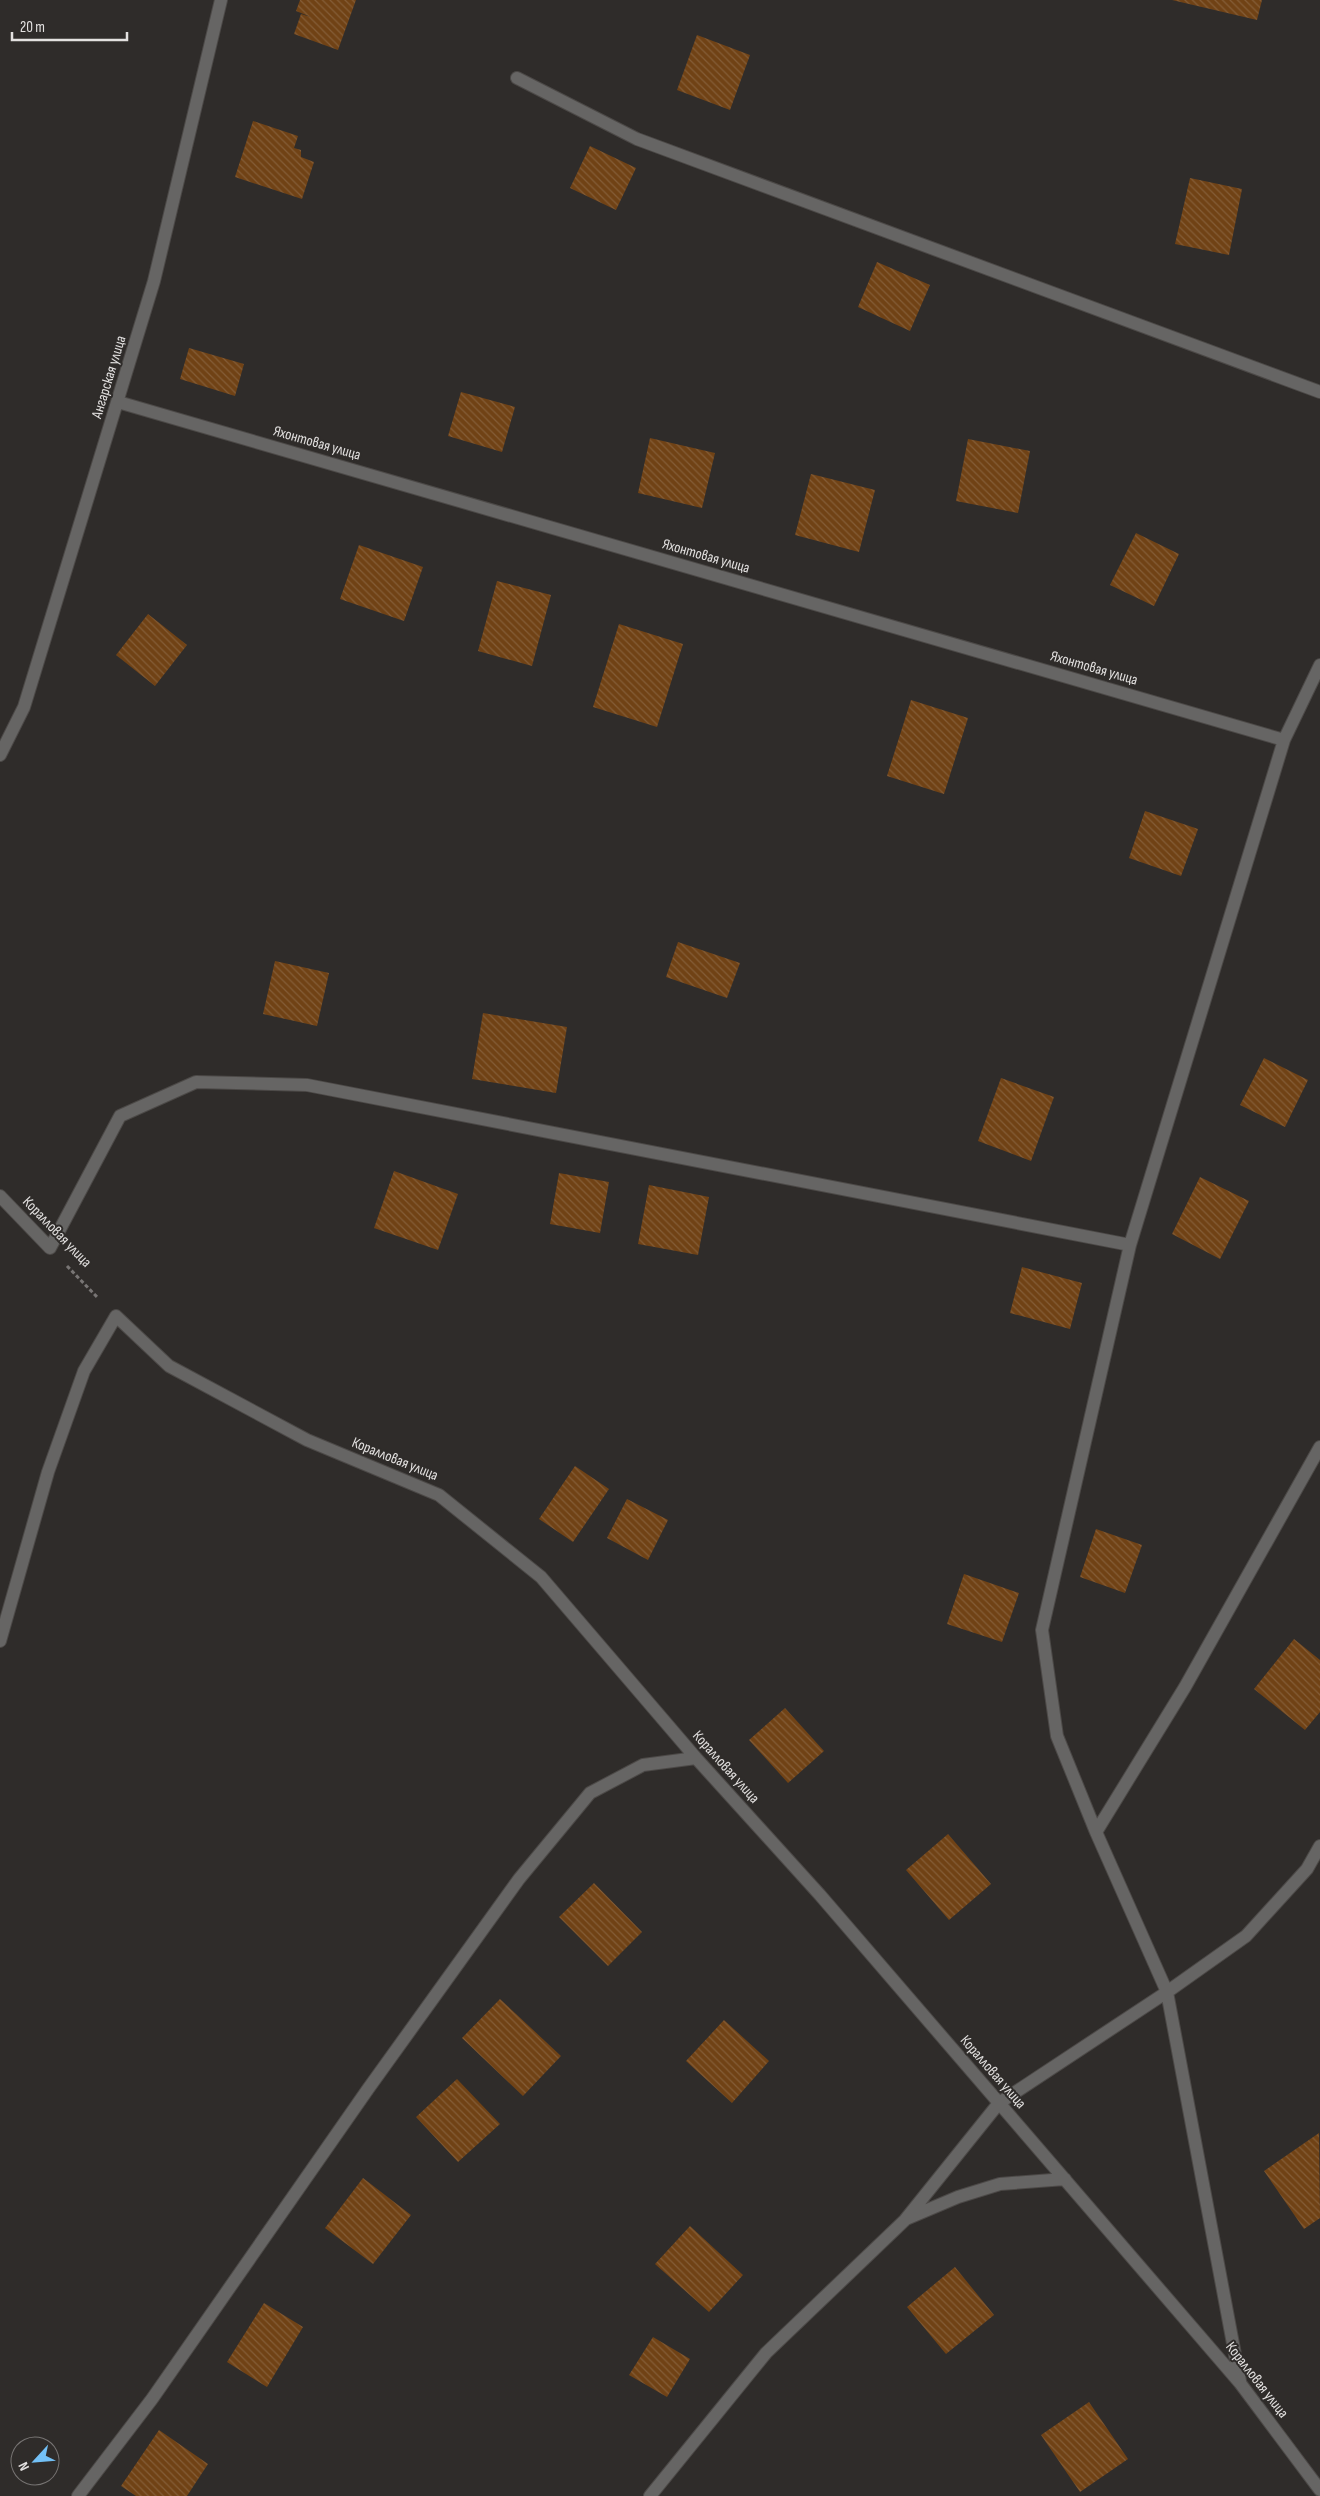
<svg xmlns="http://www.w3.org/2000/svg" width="1320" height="2496" font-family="'Sofia Sans Condensed',sans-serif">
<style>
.building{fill:url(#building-back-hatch)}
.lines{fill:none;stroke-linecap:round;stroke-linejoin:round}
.minor-casing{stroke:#4c4947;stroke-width:14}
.path{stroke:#787574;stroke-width:3;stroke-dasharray:4 2.5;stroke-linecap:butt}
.minor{stroke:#666564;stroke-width:12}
.labels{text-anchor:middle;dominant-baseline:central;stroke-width:4;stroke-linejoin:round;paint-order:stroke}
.street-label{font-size:15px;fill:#e3e1e0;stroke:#2f2c2a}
</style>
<defs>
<pattern id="building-back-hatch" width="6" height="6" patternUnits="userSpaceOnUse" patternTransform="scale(1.25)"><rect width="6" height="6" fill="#704215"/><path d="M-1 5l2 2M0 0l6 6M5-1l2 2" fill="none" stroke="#845d37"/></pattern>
</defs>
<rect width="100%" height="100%" fill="#2f2c2a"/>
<!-- building -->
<path class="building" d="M300 0H356L338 50 294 34 301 14 311 17 296 11Z
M1172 0H1262L1257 20Z
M697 35 750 55 730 110 677 90Z
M253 121 298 136 294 148 301 150V157L314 162 302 199 235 177Z
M590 146 636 168 616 210 570 188Z
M1190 178 1242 189 1229 255 1175 244Z
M877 262 930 285 910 331 858 307Z
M189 348 244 364 235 396 180 379Z
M461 392 515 407 502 452 448 436Z
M650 438 715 453 702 508 638 493Z
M968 439 1030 451 1018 513 956 501Z
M811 474 875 490 859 552 795 535Z
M1136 533 1179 554 1154 606 1110 585Z
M359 545 423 567 404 621 340 599Z
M497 581 551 595 532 666 478 651Z
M148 614 187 645 155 686 116 655Z
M619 624 683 644 657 727 593 707Z
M911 700 968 718 944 794 887 776Z
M1145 811 1198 829 1181 876 1129 858Z
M678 942 740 963 727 998 666 977Z
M275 961 329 973 317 1026 263 1014Z
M483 1013 567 1027 556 1093 472 1079Z
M1264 1058 1308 1080 1285 1127 1240 1105Z
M1001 1078 1054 1097 1031 1161 978 1141Z
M394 1171 458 1194 438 1250 374 1228Z
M559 1173 609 1182 600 1233 550 1224Z
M1200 1177 1249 1201 1220 1259 1172 1234Z
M649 1185 709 1197 698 1255 638 1244Z
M1022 1267 1082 1283 1070 1329 1010 1313Z
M575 1466 609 1489 573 1542 539 1519Z
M627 1499 668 1520 648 1560 607 1538Z
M1096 1529 1142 1545 1125 1593 1080 1577Z
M964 1574 1019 1593 1002 1642 947 1624Z
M1294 1639 1320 1660V1712L1305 1730 1254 1689Z
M785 1708 824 1751 788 1783 749 1740Z
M948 1834 991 1884 949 1920 906 1870Z
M594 1883 642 1932 608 1966 559 1917Z
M500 1999 561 2056 523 2096 462 2038Z
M724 2020 769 2061 732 2103 686 2061Z
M457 2079 500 2124 458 2162 416 2117Z
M1319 2133 1320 2218 1304 2229 1264 2171Z
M363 2178 411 2215 373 2264 325 2228Z
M690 2226 743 2275 709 2312 655 2264Z
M955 2267 994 2315 946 2354 907 2307Z
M264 2303 303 2327 267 2387 227 2362Z
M653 2337 690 2359 667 2397 629 2375Z
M1089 2402 1128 2459 1080 2492 1041 2435Z
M159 2430 208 2464 187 2496H136L121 2486Z"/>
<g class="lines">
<defs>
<path id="minor" d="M517 78 637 139 1320 392
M118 402 1284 740
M0 755 24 707 154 281 221 0
M0 1196 50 1248 120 1116 196 1082 307 1085 1130 1245
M0 1641 48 1472 84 1371 116 1316 169 1366 307 1440 439 1495 541 1577 696 1758 820 1895 1240 2383 1320 2490
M1096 1832 1185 1687 1320 1447
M906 2219 958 2197 1000 2184 1065 2179
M1240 2381 1167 1992 1246 1936 1307 1869 1320 1846
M78 2496 152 2399 368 2089 519 1879 590 1793 643 1765 696 1758
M650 2496 766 2353 905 2220 999 2103 1167 1992 1096 1832 1057 1736 1042 1630 1130 1245 1284 740 1320 665"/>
</defs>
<!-- minor casing -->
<use href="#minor" class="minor-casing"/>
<!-- path -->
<path class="path" d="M67 1266 98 1298"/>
<!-- minor -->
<use href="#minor" class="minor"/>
</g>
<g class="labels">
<!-- street labels -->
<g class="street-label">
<text transform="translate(109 377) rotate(-73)">Ангарская улица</text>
<text transform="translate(317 443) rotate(16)">Яхонтовая улица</text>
<text transform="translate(706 556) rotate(16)">Яхонтовая улица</text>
<text transform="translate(1094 668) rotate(16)">Яхонтовая улица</text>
<text transform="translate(57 1232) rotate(46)">Коралловая улица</text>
<text transform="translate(395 1459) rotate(22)">Коралловая улица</text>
<text transform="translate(726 1767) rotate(48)">Коралловая улица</text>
<text transform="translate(993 2072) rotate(49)">Коралловая улица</text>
<text transform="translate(1257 2380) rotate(52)">Коралловая улица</text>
</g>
</g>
<!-- north arrow -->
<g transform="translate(35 2461) rotate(244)"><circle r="24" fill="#2f2c2a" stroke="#777473"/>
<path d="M0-4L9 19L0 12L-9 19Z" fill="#73c0f6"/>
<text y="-8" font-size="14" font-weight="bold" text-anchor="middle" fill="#e3e1e0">N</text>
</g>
<!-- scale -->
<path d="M12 32v8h115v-8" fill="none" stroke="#e3e1e0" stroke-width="2.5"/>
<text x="20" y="32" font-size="15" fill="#e3e1e0" stroke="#2f2c2a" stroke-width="4" paint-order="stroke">20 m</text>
</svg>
